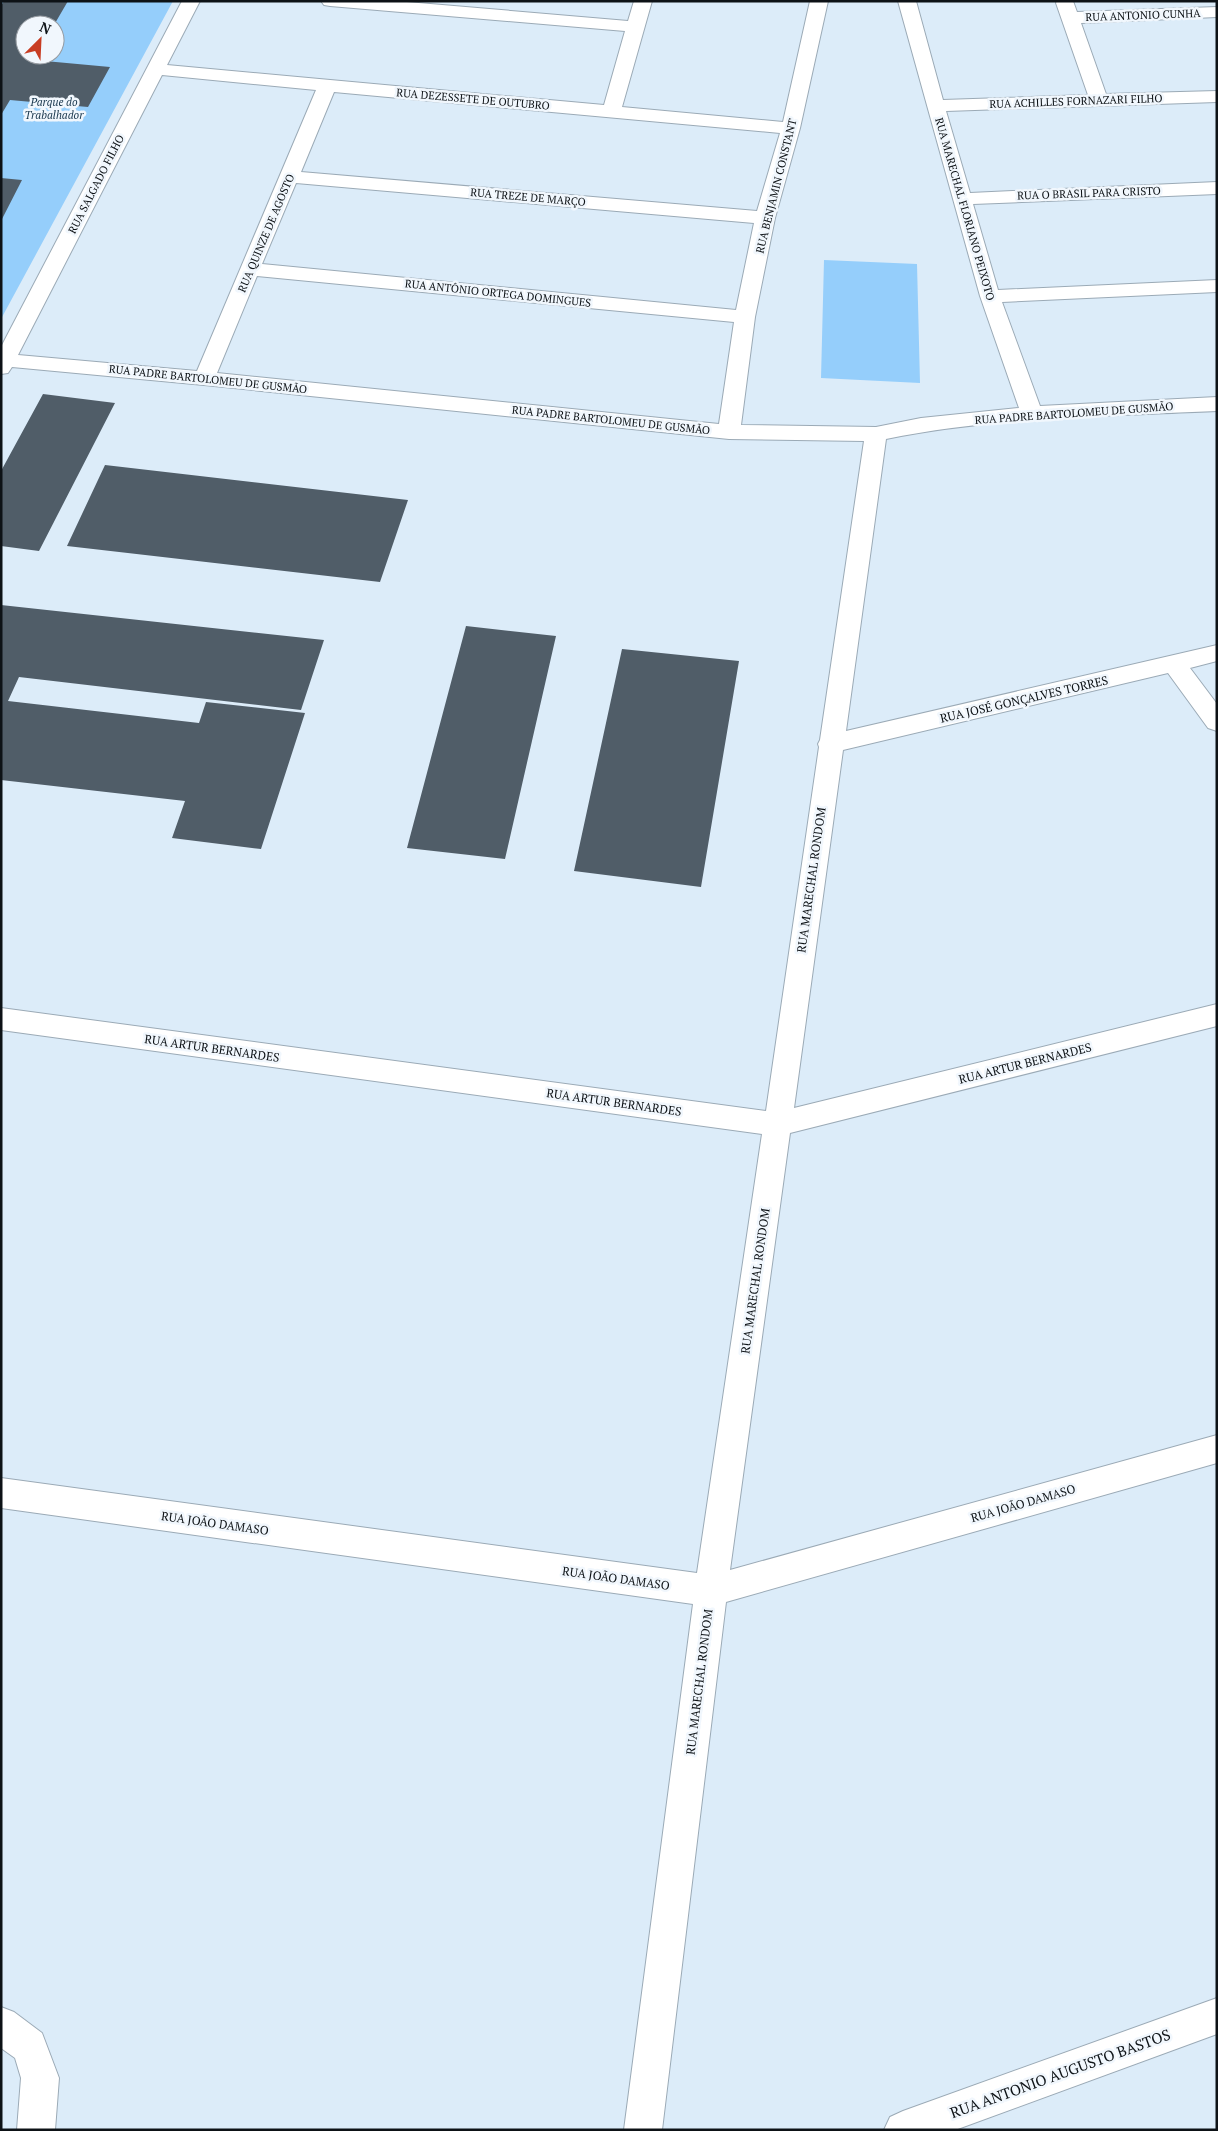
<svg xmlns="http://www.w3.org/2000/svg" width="1218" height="2131" font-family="'PT Serif',serif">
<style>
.green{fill:#95cefb;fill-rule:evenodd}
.building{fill:#505d68}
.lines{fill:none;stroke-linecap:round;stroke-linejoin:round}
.minor-casing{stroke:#9baab6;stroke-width:2}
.minor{fill:#fff;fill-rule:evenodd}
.labels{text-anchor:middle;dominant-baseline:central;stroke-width:5;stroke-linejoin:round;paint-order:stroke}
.far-street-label{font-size:11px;fill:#0d1216;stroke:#f1f7fd}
.far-park-label{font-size:11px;font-style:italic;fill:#17354b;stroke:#f1f7fd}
.street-label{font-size:12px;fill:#0d1216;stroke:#f1f7fd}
.near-street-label{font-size:15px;fill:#0d1216;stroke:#f1f7fd}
</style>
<rect width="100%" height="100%" fill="#dcecf9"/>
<!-- green -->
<path class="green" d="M1 1H173L1 319ZM25 25H55V55H25Z
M824 260 917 264 920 383 821 378Z"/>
<!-- building -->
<path class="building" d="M4 1H68L54 25H25V55H37L34 60 110 67 88 107 10 100 1 115V6Z
M1 178 22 180 1 221Z
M43 394 115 403 39 551 1 546V471Z
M105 465 408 500 380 582 67 546Z
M1 605 324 640 301 710 19 677 8 701 199 723 206 702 305 713 261 849 172 838 185 801 1 780Z
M466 626 556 636 505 859 407 848Z
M622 649 739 661 701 887 574 871Z"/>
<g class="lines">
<defs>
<path id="minor" d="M182 1H200L167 65 604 105 625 31 330 6 324 5 321 1H395L628 21 634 1H652L622 107 783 122 810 1H828L800 128 775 218 755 317 741 425 876 427 921 418 1019 408 980 296 898 1H916L943 100 1088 95 1056 3 1057 1H1073L1077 12 1217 7V17L1081 23 1106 94 1217 91V102L946 111 970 193 1217 182V194L973 204 998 290 1217 280V292L1002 302 1040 406 1217 397V411C1107 416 995 417 886 439L846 731 1217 645V661L1190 668 1217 704V731L1208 728 1168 673 843 750 794 1108 1217 1004V1026L790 1133 730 1570 1217 1435V1463L726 1602 662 2130H624L693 1604 1 1508V1478L697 1573 762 1134 1 1030V1008L766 1111 819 747 818 744 820 740 864 441 729 439 204 385 12 367 8 373 1 374V347ZM162 75 316 90 197 371 18 355ZM334 92 780 133 757 211 301 172ZM296 183 754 223 736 310 262 264ZM257 276 734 322 719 424 217 373Z
M1217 1998V2034L955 2130H884L890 2117 903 2111Z
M1 2007 14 2012 42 2033 59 2078 55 2130H17L21 2078 15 2058 1 2048Z"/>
</defs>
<!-- minor casing -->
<use href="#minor" class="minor-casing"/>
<!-- minor -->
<use href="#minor" class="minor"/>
</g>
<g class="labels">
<!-- far-street labels -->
<g class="far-street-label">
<text transform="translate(1143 15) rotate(-2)">RUA ANTONIO CUNHA</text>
<text transform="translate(473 99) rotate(5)">RUA DEZESSETE DE OUTUBRO</text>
<text transform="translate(1076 101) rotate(-2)">RUA ACHILLES FORNAZARI FILHO</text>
<text transform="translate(96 184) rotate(-63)">RUA SALGADO FILHO</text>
<text transform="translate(776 186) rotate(-76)">RUA BENJAMIN CONSTANT</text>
<text transform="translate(1089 193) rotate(-2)">RUA O BRASIL PARA CRISTO</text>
<text transform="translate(528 197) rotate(5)">RUA TREZE DE MARÇO</text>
<text transform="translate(965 209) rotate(74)">RUA MARECHAL FLORIANO PEIXOTO</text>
<text transform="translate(266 233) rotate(-67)">RUA QUINZE DE AGOSTO</text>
<text transform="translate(498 293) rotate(6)">RUA ANTÔNIO ORTEGA DOMINGUES</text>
<text transform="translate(208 379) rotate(6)">RUA PADRE BARTOLOMEU DE GUSMÃO</text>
<text transform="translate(1074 413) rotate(-4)">RUA PADRE BARTOLOMEU DE GUSMÃO</text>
<text transform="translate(611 420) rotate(6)">RUA PADRE BARTOLOMEU DE GUSMÃO</text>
</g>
<!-- far-park labels -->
<g class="far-park-label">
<text x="54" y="102">Parque do<tspan x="54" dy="13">Trabalhador</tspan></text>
</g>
<!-- street labels -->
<g class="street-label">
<text transform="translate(1024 699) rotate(-13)">RUA JOSÉ GONÇALVES TORRES</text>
<text transform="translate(811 880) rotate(-82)">RUA MARECHAL RONDOM</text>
<text transform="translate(212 1048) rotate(8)">RUA ARTUR BERNARDES</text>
<text transform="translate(1025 1063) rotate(-14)">RUA ARTUR BERNARDES</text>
<text transform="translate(614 1102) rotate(8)">RUA ARTUR BERNARDES</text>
<text transform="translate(755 1281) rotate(-82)">RUA MARECHAL RONDOM</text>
<text transform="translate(1023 1503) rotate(-16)">RUA JOÃO DAMASO</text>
<text transform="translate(215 1523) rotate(8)">RUA JOÃO DAMASO</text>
<text transform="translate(616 1578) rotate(8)">RUA JOÃO DAMASO</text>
<text transform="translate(699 1682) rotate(-83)">RUA MARECHAL RONDOM</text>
</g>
<!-- near-street labels -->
<g class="near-street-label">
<text transform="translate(1060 2073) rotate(-20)">RUA ANTONIO AUGUSTO BASTOS</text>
</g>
</g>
<!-- border -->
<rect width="1218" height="2131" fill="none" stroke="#0d1216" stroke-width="5"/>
<!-- north arrow -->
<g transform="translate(40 40) rotate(24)"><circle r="24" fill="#f1f7fd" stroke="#969ba1"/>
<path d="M0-4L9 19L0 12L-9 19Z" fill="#c83d23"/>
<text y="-8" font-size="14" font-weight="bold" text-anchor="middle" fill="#0d1216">N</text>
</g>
</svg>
